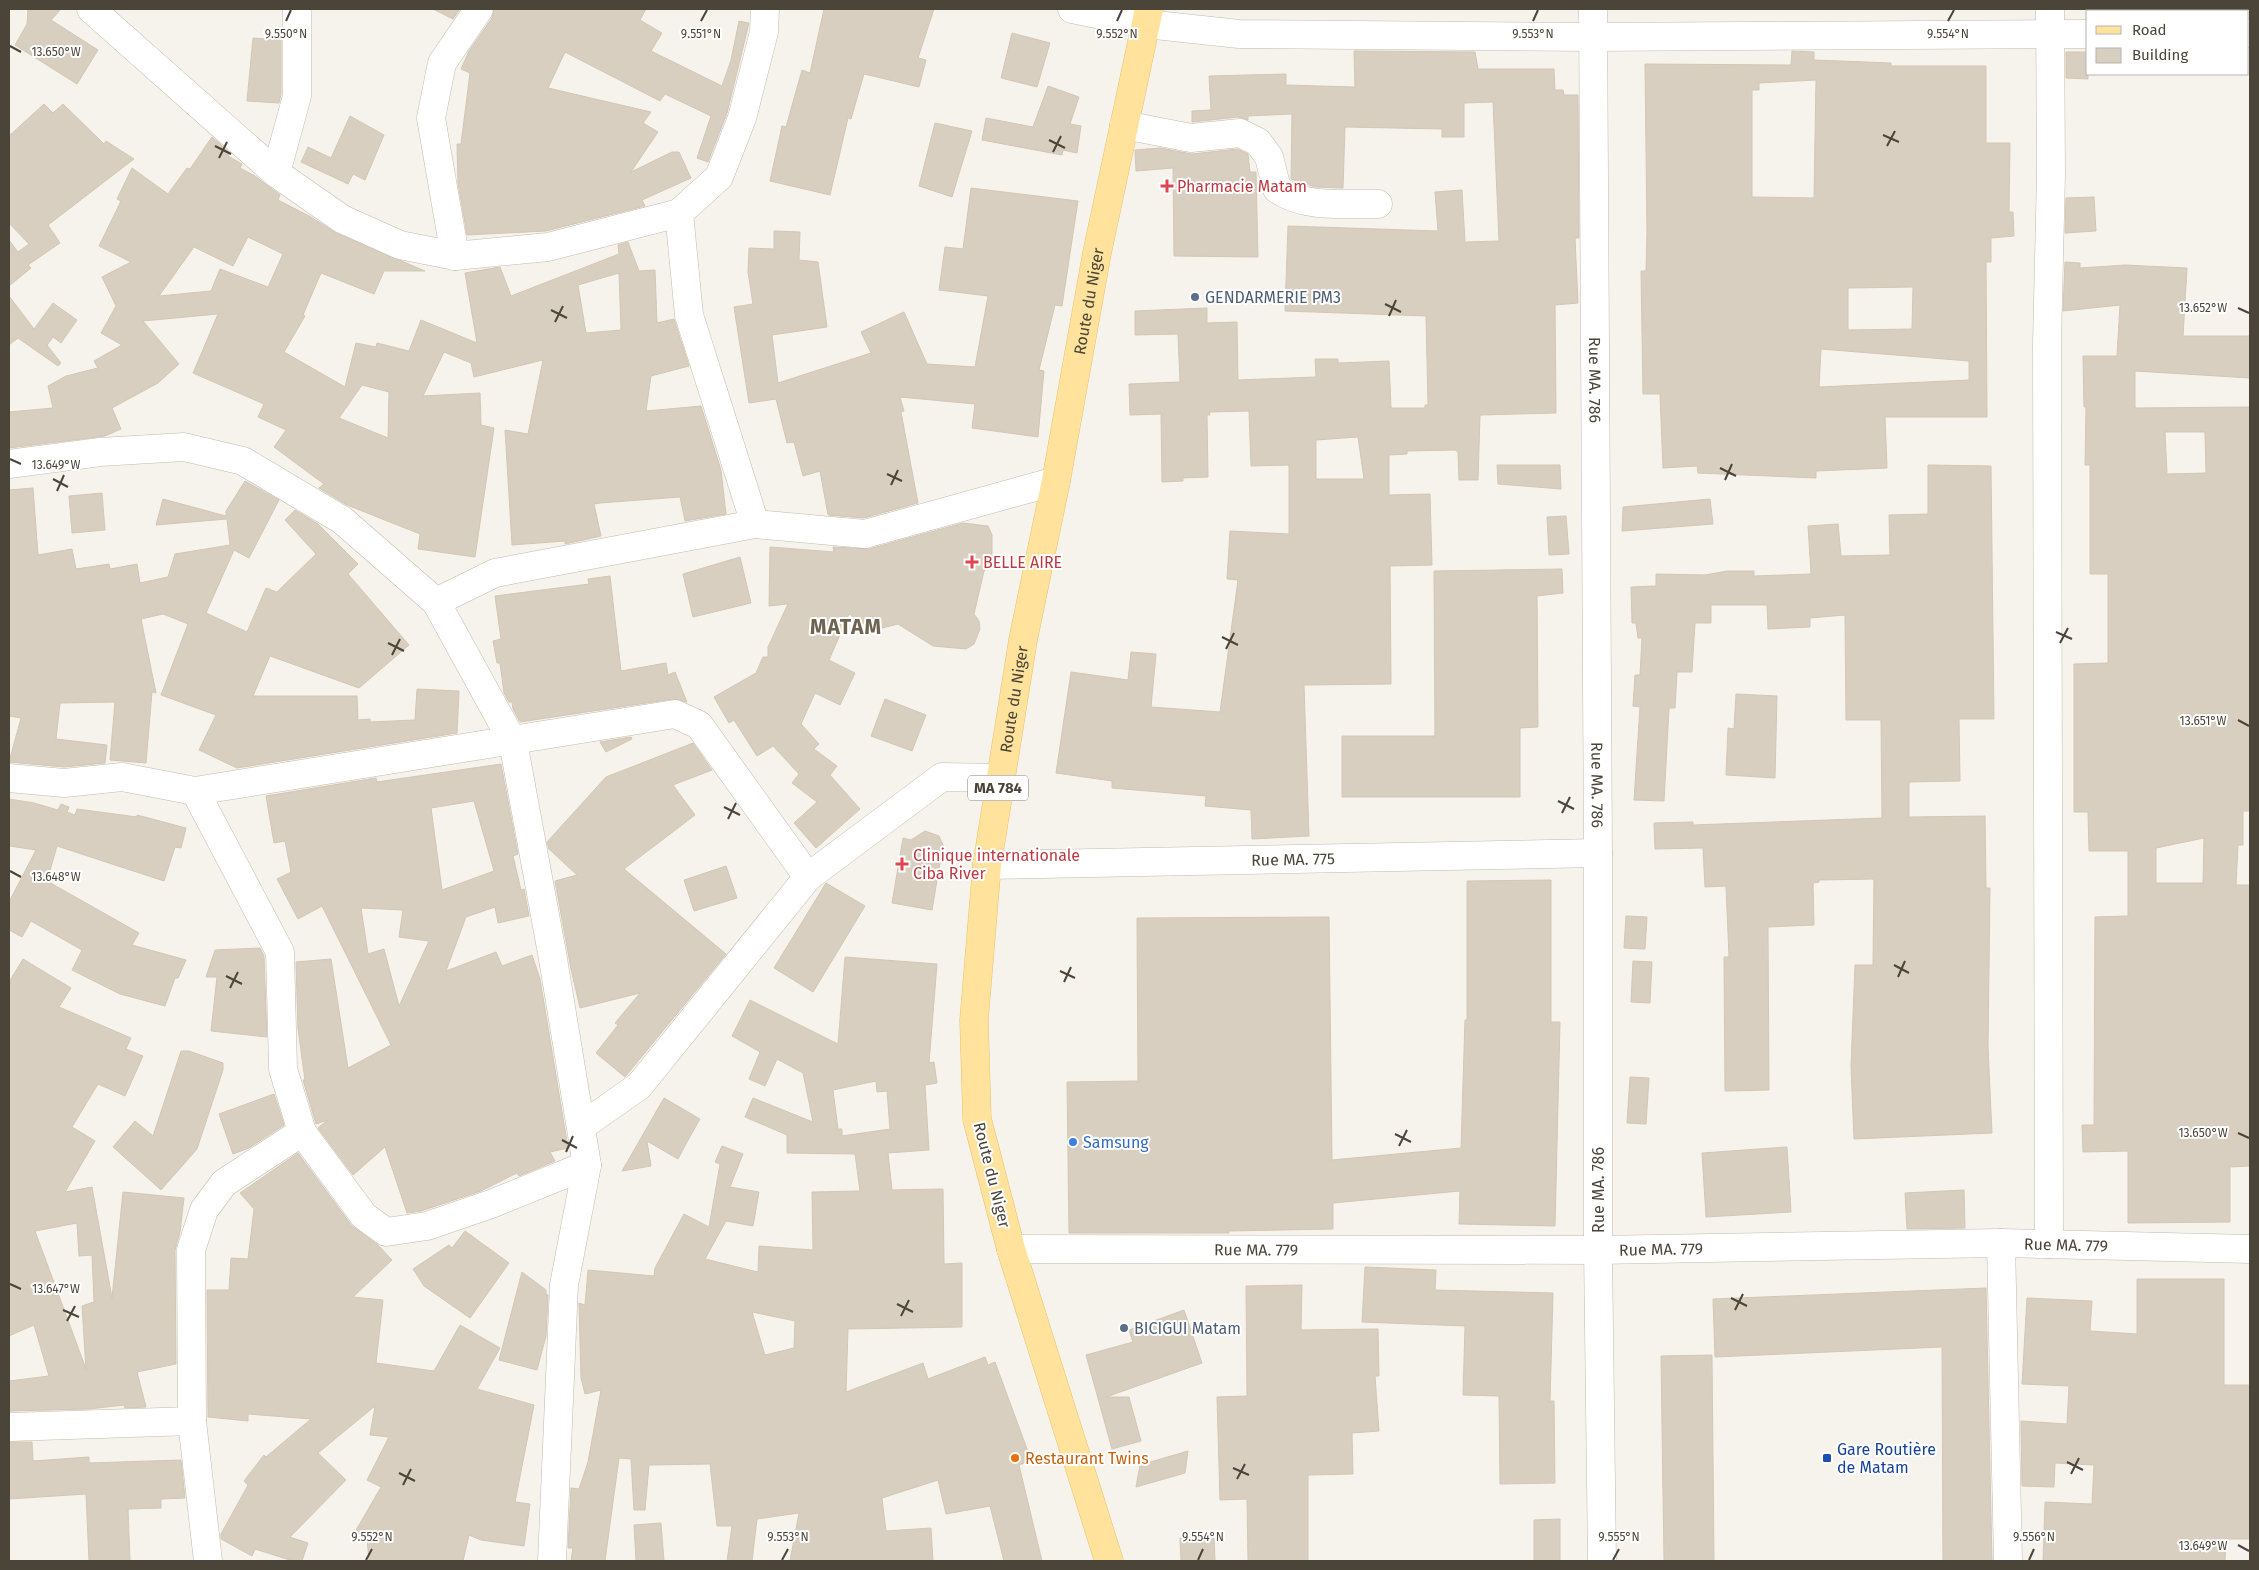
<svg xmlns="http://www.w3.org/2000/svg" width="2259" height="1570" font-family="'Fira Sans',sans-serif">
<style>
.building{fill:#d8cfc1;stroke:#d3c7b4;fill-rule:evenodd}
.lines{fill:none;stroke-linecap:round;stroke-linejoin:round}
.minor-casing{stroke:#c2bbae;stroke-width:29}
.major-casing{stroke:#e6c16a;stroke-width:29}
.minor{stroke:#fff;stroke-width:28}
.major{stroke:#ffe39c;stroke-width:28}
.ticks{fill:none;stroke:#4b4439;stroke-width:2}
.health-dot{fill:#e0444e;stroke:#fff;stroke-width:2}
.service-dot{fill:#5c6f8a;stroke:#fff;stroke-width:2}
.shop-dot{fill:#3f7fe0;stroke:#fff;stroke-width:2}
.food-dot{fill:#e8710a;stroke:#fff;stroke-width:2}
.transit-dot{fill:#1a4fb4;stroke:#fff;stroke-width:2}
.labels{text-anchor:middle;dominant-baseline:central;stroke-width:4;stroke-linejoin:round;paint-order:stroke}
.shield{fill:#fff;stroke:#817c74;stroke-width:1}
.shield-label{font-size:15px;font-weight:bold;fill:#4b4439}
.health-label{font-size:16px;fill:#be3a42;stroke:#fff;text-anchor:start}
.service-label{font-size:16px;fill:#4e5e75;stroke:#fff;text-anchor:start}
.street-label{font-size:16px;fill:#4b4439;stroke:#fff}
.shop-label{font-size:16px;fill:#366cbe;stroke:#fff;text-anchor:start}
.transit-label{font-size:16px;fill:#164399;stroke:#fff;text-anchor:start}
.food-label{font-size:16px;fill:#c56008;stroke:#fff;text-anchor:start}
.district-label{font-size:21px;font-weight:bold;letter-spacing:1px;fill:#6e6250;stroke:#fff}
.ticks-label{font-size:12px;text-anchor:middle;fill:#4b4439;stroke:#fff;stroke-width:4;stroke-linejoin:round;paint-order:stroke}
</style>
<rect width="100%" height="100%" fill="#f6f3ec"/>
<!-- building -->
<path class="building" d="M28 9H61L51 20 98 50 77 84 15 45 27 24Z
M433 9H460L453 19Z
M494 9H646L640 20 662 33 651 51 722 86 731 60 739 21 749 23 727 113 708 162 697 158 711 116 665 94 660 101 565 52 548 88 651 112 643 123 658 132 631 172 672 152H679L691 178 642 200 645 206 546 231 467 235 458 183 457 144H461L470 73 461 69 469 51 492 18Z
M824 9H934L918 58 926 60 919 87 864 74 851 119 848 118 830 195 770 181 782 126 786 127 802 70 810 73Z
M1012 33 1050 43 1037 87 1001 78Z
M253 38 281 40V94L279 103 247 101Z
M1354 51 1475 52 1478 69H1554L1555 90H1563L1564 95H1578L1579 238H1575L1578 303 1555 305 1556 413 1480 415 1478 480H1459L1458 452 1455 450 1407 451V454L1389 455V495L1430 494 1432 565 1390 566 1391 684 1304 685 1309 836 1252 839 1251 810 1205 806 1206 796 1112 788V781L1056 773 1071 672 1128 680 1131 652 1156 654 1151 707 1220 712 1238 580 1227 579 1230 531 1289 534V465L1251 466 1249 411 1209 412 1210 415H1207L1208 477 1183 478V481L1162 482 1161 414 1130 415 1129 384 1180 382 1178 334 1135 335V311L1207 308V323L1237 322 1238 380 1316 377 1315 359H1338V363L1389 361 1391 408H1425V405H1428L1426 316 1285 311 1288 226 1438 231 1435 192 1462 190 1465 242 1499 241 1493 102 1464 103V137H1442V129L1345 127 1343 188 1315 187 1291 179 1292 114 1248 116V120L1238 117 1192 122V111L1211 110 1209 76 1286 74V85L1355 87ZM1358 437 1364 479H1316V440Z
M1792 51 1814 52V60L1891 63V66H1986V143H2010L2009 212H2013L2014 236 1991 238V262H1986L1987 417H1885L1887 468 1816 471V478L1698 473 1697 466 1663 468 1660 394H1643L1641 271H1646L1647 232 1645 64 1791 65ZM1816 80 1814 198 1752 197V90H1759V83ZM1913 287 1912 329 1848 330V288ZM1821 349 1969 361V380L1819 387Z
M2066 52H2088V79L2066 78Z
M1048 86 1079 97 1070 124 1081 126 1077 153 1063 150 1062 155 982 140 986 118 1033 127Z
M44 104 53 113 63 104 104 144 106 141 134 159 48 225 60 243 28 265 31 268 9 286V240L18 252 29 244 9 223V136Z
M350 116 384 135 365 180 353 174 348 184 301 162 308 147 331 158Z
M935 123 972 131 952 197 919 186Z
M212 137 230 153 228 156 242 164 240 168 255 176 280 195 278 200 311 217 336 233 425 271H384L374 294 321 273 303 315 305 316 284 352 345 387 356 343 376 347 377 343 409 351 421 320 477 343 465 273 500 267 511 296 619 254 618 245 628 242 639 271 655 270 657 323 674 319 689 366 651 376 646 411 701 406 721 470 726 514 685 521 680 497 600 503 594 504 601 536 565 544V541L512 545 505 430 528 434 543 360 474 377 471 363 444 352 423 396 480 393 481 425 494 428 475 557 418 549 420 534 347 505 319 488 324 484 274 447 286 430 258 417 264 404 193 373 218 314 143 321 179 364 158 383 112 408 121 429 105 436 9 448V412L53 408 48 386 66 376 98 368 94 361 122 345 101 333 116 306 102 277 131 262 99 246 121 201 117 199 132 168 168 194 187 168 190 169ZM248 237 283 254 268 287 220 269 211 291 159 296 194 247 233 266ZM619 273 621 330 586 333 578 285ZM362 385 389 392 388 438 339 418Z
M1160 148 1192 154 1237 149 1248 154 1250 172H1256L1258 257 1174 256 1173 168 1136 171 1135 150Z
M971 188 1078 201 1062 306 1055 305 1039 370 1044 371 1038 437 972 428 975 404 900 397 904 411 901 412 918 503 864 518 828 515 820 471 803 476 794 442 787 443 776 399 749 403 734 307 753 304 748 272 749 248 774 249V231L800 232 799 260 818 262 827 327 772 335 778 383 871 353 861 332 904 312 927 364 975 367 988 296 939 290 945 247 963 249Z
M2094 197 2096 231 2065 233 2066 198Z
M2065 262 2080 263V268L2125 265 2187 268 2183 336H2250V378L2135 371V408L2250 407V811H2243V845H2238L2236 885H2250V1166L2230 1167V1222L2128 1223V1151L2083 1152 2082 1125H2094L2095 917 2128 916V851H2089L2088 812H2074V664L2108 663V574H2090V465H2085L2086 407H2084L2083 356H2117L2120 305 2063 311ZM2165 432H2205L2206 473 2167 474ZM2204 838 2203 883H2156V848Z
M9 296 34 329 53 303 77 320 61 343 53 337 47 345 61 363 58 366 18 338 9 345Z
M1497 465H1560L1561 489 1498 484Z
M1928 465 1991 466 1994 719H1959L1960 781 1909 782V817L1985 816 1986 888H1990L1988 1047 1992 1133 1854 1139 1851 1066 1855 965H1873L1874 879 1819 880V882L1813 883 1814 925 1768 927 1769 1090 1725 1091 1724 957H1729L1726 886 1705 887 1703 848 1655 849 1654 823 1693 822V825L1882 818 1881 720H1846L1845 615 1810 618V627L1768 629 1767 605H1711V623H1695L1692 672H1677L1675 708H1669L1664 801 1634 800 1640 707 1633 706 1635 675H1640L1642 638H1638L1636 623H1632L1631 587 1656 586V574L1705 575 1727 571H1754V576L1811 574 1808 526 1838 524 1841 556 1890 555 1889 515 1928 514Z
M245 481 279 500 249 558 234 550 206 613 247 632 266 588 277 592 316 554 285 520 295 510 318 524 358 564 348 574 409 645 359 688 270 656 253 696H357L358 720 370 719V722L415 720 417 689 459 691 457 733 237 768 199 750 216 715 161 695 188 624 163 614 141 619 156 693 152 692 146 763 110 760 115 702 60 703 56 739 107 745 105 763 64 767 9 762 21 718 9 716V490L33 488 38 555 72 549 76 569 109 564 110 569 137 564 140 583 168 577 175 554 230 545 227 519 156 525 163 499 226 516V511Z
M102 493 105 530 72 533 69 496Z
M1710 499 1713 524 1622 531 1623 507Z
M1566 516 1569 554 1549 555 1547 517Z
M963 523 988 526 992 535V562L984 571 974 614 979 621 980 629 974 644 966 649 933 646 898 624 878 629 867 626 849 614 829 660 855 673 840 705 815 693 801 724 819 744 814 749 837 766 830 775 860 809 816 848 794 823 817 802 792 783 799 774 773 746 757 756 734 720 729 723 714 697 756 673 763 657H768V647L788 604 769 606 770 547 834 552 833 547 869 549Z
M740 557 751 603 693 617 683 574Z
M1562 569 1563 593 1537 596 1538 727 1520 728V797H1342V736H1435L1434 571Z
M610 576 621 671 666 663 668 675 675 672 687 702 673 699 520 722 513 709 512 702H509L504 693 500 663H497L493 641 501 639 495 596 589 584 588 579Z
M1736 694 1777 696 1775 778 1726 775 1728 728 1734 729Z
M885 699 926 715 912 751 871 736Z
M631 737 632 739 606 752 600 742Z
M693 743 712 770 673 785 695 815 624 869 726 954 625 1077 596 1053 618 1025 615 1023 640 993 580 1008 571 969 555 881 577 875 549 849 547 842 606 777Z
M501 764 518 854 513 856 521 890 524 889 529 916 498 923 495 907 466 917 446 971 496 952 502 966 532 955 540 979 568 1148 550 1152 555 1161 519 1176 517 1173 481 1191 421 1211 407 1213 385 1147 353 1175 318 1128 328 1120 316 1124 303 1080H305L298 1029 296 962 331 959 348 1068 391 1045 322 906 298 919 277 879 291 872 285 841 274 843 266 796 376 778 377 782ZM474 801 494 871 442 890 431 808ZM361 908 403 910 399 937 429 941 399 1006 384 949 368 954Z
M9 799 34 803 58 810 61 804 69 807 67 812 75 815 77 809 137 817V815L186 828 181 848 175 847 164 881 57 846 47 881 139 933 132 945 186 960 178 978H175L165 1006 120 994 72 970 82 950 31 921 22 937 9 930V902L36 850 9 846Z
M925 831 939 836 943 845 932 910 892 903 903 838 911 840Z
M726 866 737 898 694 911 684 880Z
M1551 880V1022H1560L1555 1226 1459 1224 1460 1191 1333 1203V1229L1229 1231V1233H1069L1067 1082 1138 1081 1137 918 1329 917 1332 1160 1461 1148 1465 1020H1467V881Z
M826 883 865 906 813 992 774 968Z
M1626 916 1647 917 1645 949 1624 948Z
M260 948 264 956 267 1037 211 1031 217 977H206L215 950Z
M845 957 937 964 929 1063 934 1062 937 1083 925 1085 929 1150 888 1153 892 1190 943 1189 944 1264 962 1263V1327L848 1329 846 1392 923 1363 928 1379 985 1357 988 1365 995 1362 1030 1457 1025 1459 1027 1462 1019 1465 1042 1561H1004L990 1506 946 1514 938 1480 882 1498 886 1531 931 1528 933 1561H790L799 1513 757 1519 752 1561H727L732 1526H717L710 1464 649 1465 645 1510H634L631 1459 619 1458 605 1561H571L573 1548H568L571 1488 579 1489 588 1462 601 1390 585 1394 581 1378 579 1303 585 1305 588 1270 654 1276 655 1268 684 1214 709 1227 720 1164 715 1162 722 1146 743 1154 730 1187 759 1192 753 1226 726 1221 705 1259 758 1272 759 1246 813 1250 812 1192 860 1191 855 1154 787 1153V1135L745 1117 753 1098 813 1122 803 1073 777 1059 765 1086 749 1079 760 1052 732 1036 750 1000 838 1044ZM876 1081 877 1092 887 1091 890 1129 842 1136V1129H838L833 1090ZM752 1312 795 1321 794 1348 765 1355Z
M23 959 71 988 59 1007 131 1038 126 1049 143 1056 125 1096 98 1084 72 1127 95 1141 65 1192 92 1187 112 1298 123 1192 184 1198 180 1232 175 1250 176 1364 137 1372 146 1407 125 1408 124 1405 89 1409 9 1411V1381L49 1376 34 1325 9 1336V982ZM77 1223 79 1256 92 1255 94 1302 82 1306 86 1369 35 1231Z
M1633 961 1652 962 1650 1003 1631 1002Z
M181 1051H189L223 1063V1070L197 1149 161 1190 113 1147 135 1121 153 1136Z
M1630 1077 1649 1078 1646 1124 1627 1123Z
M274 1094 284 1125 249 1148 233 1154 219 1114Z
M664 1098 700 1119 687 1142 678 1159 647 1141 651 1166 622 1171Z
M1787 1147 1791 1212 1706 1217 1702 1153Z
M298 1153 352 1226 378 1245 392 1260 353 1297 383 1300 376 1363 434 1371 460 1325 500 1348 477 1389 534 1405 515 1502 530 1504 524 1546 481 1540 469 1535 463 1561H369L367 1538 355 1532 381 1487 367 1480 389 1437 370 1435 375 1406 318 1453 346 1480 290 1537 308 1543 302 1561H293L255 1549 252 1556 221 1539V1534L248 1485 244 1481 264 1455 266 1457 311 1419 248 1414V1421L208 1417 207 1290H229L231 1258 248 1259 254 1209 240 1193Z
M1964 1190 1965 1228 1907 1229 1905 1193Z
M465 1231 509 1263 470 1318 424 1286 413 1269 449 1245 452 1248Z
M1365 1267 1436 1270 1435 1290 1553 1293 1550 1401H1554L1555 1483 1500 1484 1499 1396 1463 1395 1465 1326 1362 1322Z
M522 1272 546 1290V1294L548 1295 546 1336 537 1370 499 1360Z
M2137 1279H2224V1385H2250V1539H2226L2225 1561H2043L2045 1502 2092 1504 2094 1465 2055 1463 2054 1487 2022 1486 2021 1421 2067 1424 2069 1386 2022 1384 2027 1298 2092 1301 2090 1331 2137 1334Z
M1302 1285 1301 1330 1378 1329 1379 1376H1375L1379 1431 1352 1433 1353 1474 1308 1475V1561H1248L1247 1499 1220 1500 1217 1397 1247 1396 1246 1286Z
M1986 1288 1992 1561H1943L1942 1347 1715 1357 1713 1299Z
M1184 1310 1202 1363 1106 1397H1129L1141 1441 1112 1449 1086 1355 1133 1342 1129 1330Z
M1712 1355 1714 1561H1664L1661 1356Z
M9 1442H32L33 1461 89 1457V1463L181 1460 185 1498 161 1499V1508L128 1509 130 1561H89L86 1494 9 1499Z
M1188 1451 1185 1473 1136 1487 1140 1465Z
M1560 1519V1561H1534V1520Z
M661 1523 664 1561H636L634 1525Z
M1180 1538H1214L1215 1561H1181Z"/>
<g class="lines">
<defs>
<g id="minor">
<path d="M91 9 276 173 342 219 400 245 455 256 548 247 679 213"/>
<path d="M1072 9 1146 24 1239 34 1592 37 2088 34"/>
<path id="s1" d="M1593 9 1598 853V1250L1602 1561"/>
<path d="M2248 33H2250"/>
<path d="M1124 125 1191 138 1240 133 1258 142 1269 157 1277 189C1306 209 1345 203 1378 204"/>
<path d="M276 173 297 96V9"/>
<path d="M455 256 431 118 442 63 479 9"/>
<path d="M9 464 100 452 184 447 243 461 342 520 436 602 513 742 552 953 587 1165 564 1285 552 1561"/>
<path d="M755 524 689 315 679 213 719 177 742 118 764 32 765 9"/>
<path d="M436 602 495 573 755 524 865 534 1056 481"/>
<path d="M9 778 64 783 122 777 195 791 675 714 699 725 808 877"/>
<path d="M195 791 280 952 283 1069 302 1132 224 1183 204 1210 191 1250 192 1421 208 1561"/>
<path id="s2" d="M987 865 1598 853"/>
<path d="M582 1126 639 1086 808 877 942 777 1000 778"/>
<path d="M302 1132 364 1216 386 1232 427 1226 491 1204 587 1165"/>
<path d="M2001 1243 2008 1561"/>
<path d="M2049 1244 2047 344 2051 174 2050 9"/>
<path id="s3" d="M1011 1249 1598 1250 2001 1243 2250 1249"/>
<path d="M9 1427 192 1421"/>
</g>
<g id="major">
<path id="s4" d="M1109 1561 1011 1249 977 1119 974 1020 987 865 1023 640 1056 481 1097 253 1149 9"/>
</g>
</defs>
<!-- minor casing -->
<use href="#minor" class="minor-casing"/>
<!-- major casing -->
<use href="#major" class="major-casing"/>
<!-- minor -->
<use href="#minor" class="minor"/>
<!-- major -->
<use href="#major" class="major"/>
</g>
<!-- ticks -->
<path class="ticks" d="M286 21 291 10M701 21 707 10M1117 21 1122 10M1533 21 1538 10M1948 21 1954 10M10 46 21 52M1883 135 1899 142M1049 140 1065 148M215 146 231 154M1887 146 1895 131M1053 152 1061 136M219 158 227 142M1385 304 1401 312M2238 308 2249 313M551 310 567 318M1389 316 1396 300M555 322 563 306M10 459 21 464M1720 468 1736 476M887 474 902 481M53 479 68 487M1725 480 1732 464M891 485 898 470M57 491 64 475M2056 632 2072 639M1222 637 1238 645M388 643 404 651M2060 643 2068 628M1226 649 1234 633M392 655 400 639M2238 720 2249 726M1558 801 1574 809M724 807 740 815M1562 813 1570 797M728 819 736 803M10 871 21 877M1894 965 1909 973M1060 971 1075 978M226 976 242 984M1898 977 1905 961M1064 982 1071 967M230 988 238 972M2238 1133 2249 1138M1395 1134 1411 1142M562 1140 577 1148M1399 1146 1407 1130M566 1152 573 1136M10 1284 21 1289M1731 1298 1747 1306M897 1304 913 1312M63 1310 79 1317M1735 1310 1743 1294M901 1316 909 1300M67 1321 75 1306M2067 1462 2083 1470M1233 1468 1249 1475M399 1473 415 1481M2071 1474 2079 1458M1237 1479 1245 1464M403 1485 411 1469M2238 1545 2249 1551M366 1560 372 1549M782 1560 788 1549M1198 1560 1203 1549M1613 1560 1619 1549M2029 1560 2034 1549"/>
<!-- markers -->
<g class="health-dot">
<path d="M1164.5 178.5h5v5h5v5h-5v5h-5v-5h-5v-5h5z"/>
<path d="M969.5 554.5h5v5h5v5h-5v5h-5v-5h-5v-5h5z"/>
<path d="M899.5 856.5h5v5h5v5h-5v5h-5v-5h-5v-5h5z"/>
</g>
<g class="service-dot">
<circle cx="1195" cy="297" r="5"/>
<circle cx="1124" cy="1328" r="5"/>
</g>
<circle class="shop-dot" cx="1073" cy="1142" r="5"/>
<circle class="food-dot" cx="1015" cy="1458" r="5"/>
<rect class="transit-dot" x="1822" y="1453" width="10" height="10" rx="2.5"/>
<g class="labels">
<!-- shield labels -->
<rect class="shield" x="968" y="775.5" width="60" height="25" rx="4"/>
<g class="shield-label">
<text x="998" y="788">MA 784</text>
</g>
<!-- health labels -->
<g class="health-label">
<text x="1177" y="186">Pharmacie Matam</text>
<text x="983" y="562">BELLE AIRE</text>
<text x="913" y="855">Clinique internationale<tspan x="913" dy="18">Ciba River</tspan></text>
</g>
<!-- service labels -->
<g class="service-label">
<text x="1205" y="297">GENDARMERIE PM3</text>
<text x="1134" y="1328">BICIGUI Matam</text>
</g>
<!-- street labels -->
<g class="street-label">
<text stroke="none"><textPath href="#s4" startOffset="1289">Route du Niger</textPath></text>
<text stroke="none"><textPath href="#s1" startOffset="371">Rue MA. 786</textPath></text>
<text stroke="none"><textPath href="#s4" startOffset="884">Route du Niger</textPath></text>
<text stroke="none"><textPath href="#s1" startOffset="776">Rue MA. 786</textPath></text>
<text stroke="none"><textPath href="#s2" startOffset="306">Rue MA. 775</textPath></text>
<text transform="translate(992 1175) rotate(76)">Route du Niger</text>
<text transform="translate(1598 1190) rotate(-90)">Rue MA. 786</text>
<text stroke="none"><textPath href="#s3" startOffset="1055">Rue MA. 779</textPath></text>
<text stroke="none"><textPath href="#s3" startOffset="245">Rue MA. 779</textPath></text>
<text stroke="none"><textPath href="#s3" startOffset="650">Rue MA. 779</textPath></text>
</g>
<!-- shop labels -->
<g class="shop-label">
<text x="1083" y="1142">Samsung</text>
</g>
<!-- transit labels -->
<g class="transit-label">
<text x="1837" y="1449">Gare Routière<tspan x="1837" dy="18">de Matam</tspan></text>
</g>
<!-- food labels -->
<g class="food-label">
<text x="1025" y="1458">Restaurant Twins</text>
</g>
<!-- district labels -->
<g class="district-label">
<text x="846" y="627">MATAM</text>
</g>
</g>
<g class="ticks-label">
<text x="701" y="38">9.551°N</text>
<text x="286" y="38">9.550°N</text>
<text x="1117" y="38">9.552°N</text>
<text x="1533" y="38">9.553°N</text>
<text x="1948" y="38">9.554°N</text>
<text x="56" y="56">13.650°W</text>
<text x="2203" y="312">13.652°W</text>
<text x="56" y="469">13.649°W</text>
<text x="2203" y="725">13.651°W</text>
<text x="56" y="881">13.648°W</text>
<text x="2203" y="1137">13.650°W</text>
<text x="56" y="1293">13.647°W</text>
<text x="372" y="1541">9.552°N</text>
<text x="788" y="1541">9.553°N</text>
<text x="1203" y="1541">9.554°N</text>
<text x="1619" y="1541">9.555°N</text>
<text x="2034" y="1541">9.556°N</text>
<text x="2203" y="1550">13.649°W</text>
</g>
<!-- border -->
<rect width="2259" height="1570" fill="none" stroke="#4b4439" stroke-width="20"/>
<!-- legend -->
<rect x="2086" y="10" width="162" height="65" fill="#ffffff" stroke="#b7b4b0"/>
<rect x="2096" y="26" width="25" height="8" fill="#ffe39c" stroke="#b7b4b0"/>
<text x="2132" y="35" font-size="15" fill="#4b4439">Road</text>
<rect x="2096" y="48" width="25" height="15" fill="#d8cfc1" stroke="#b7b4b0"/>
<text x="2132" y="60" font-size="15" fill="#4b4439">Building</text>
</svg>
